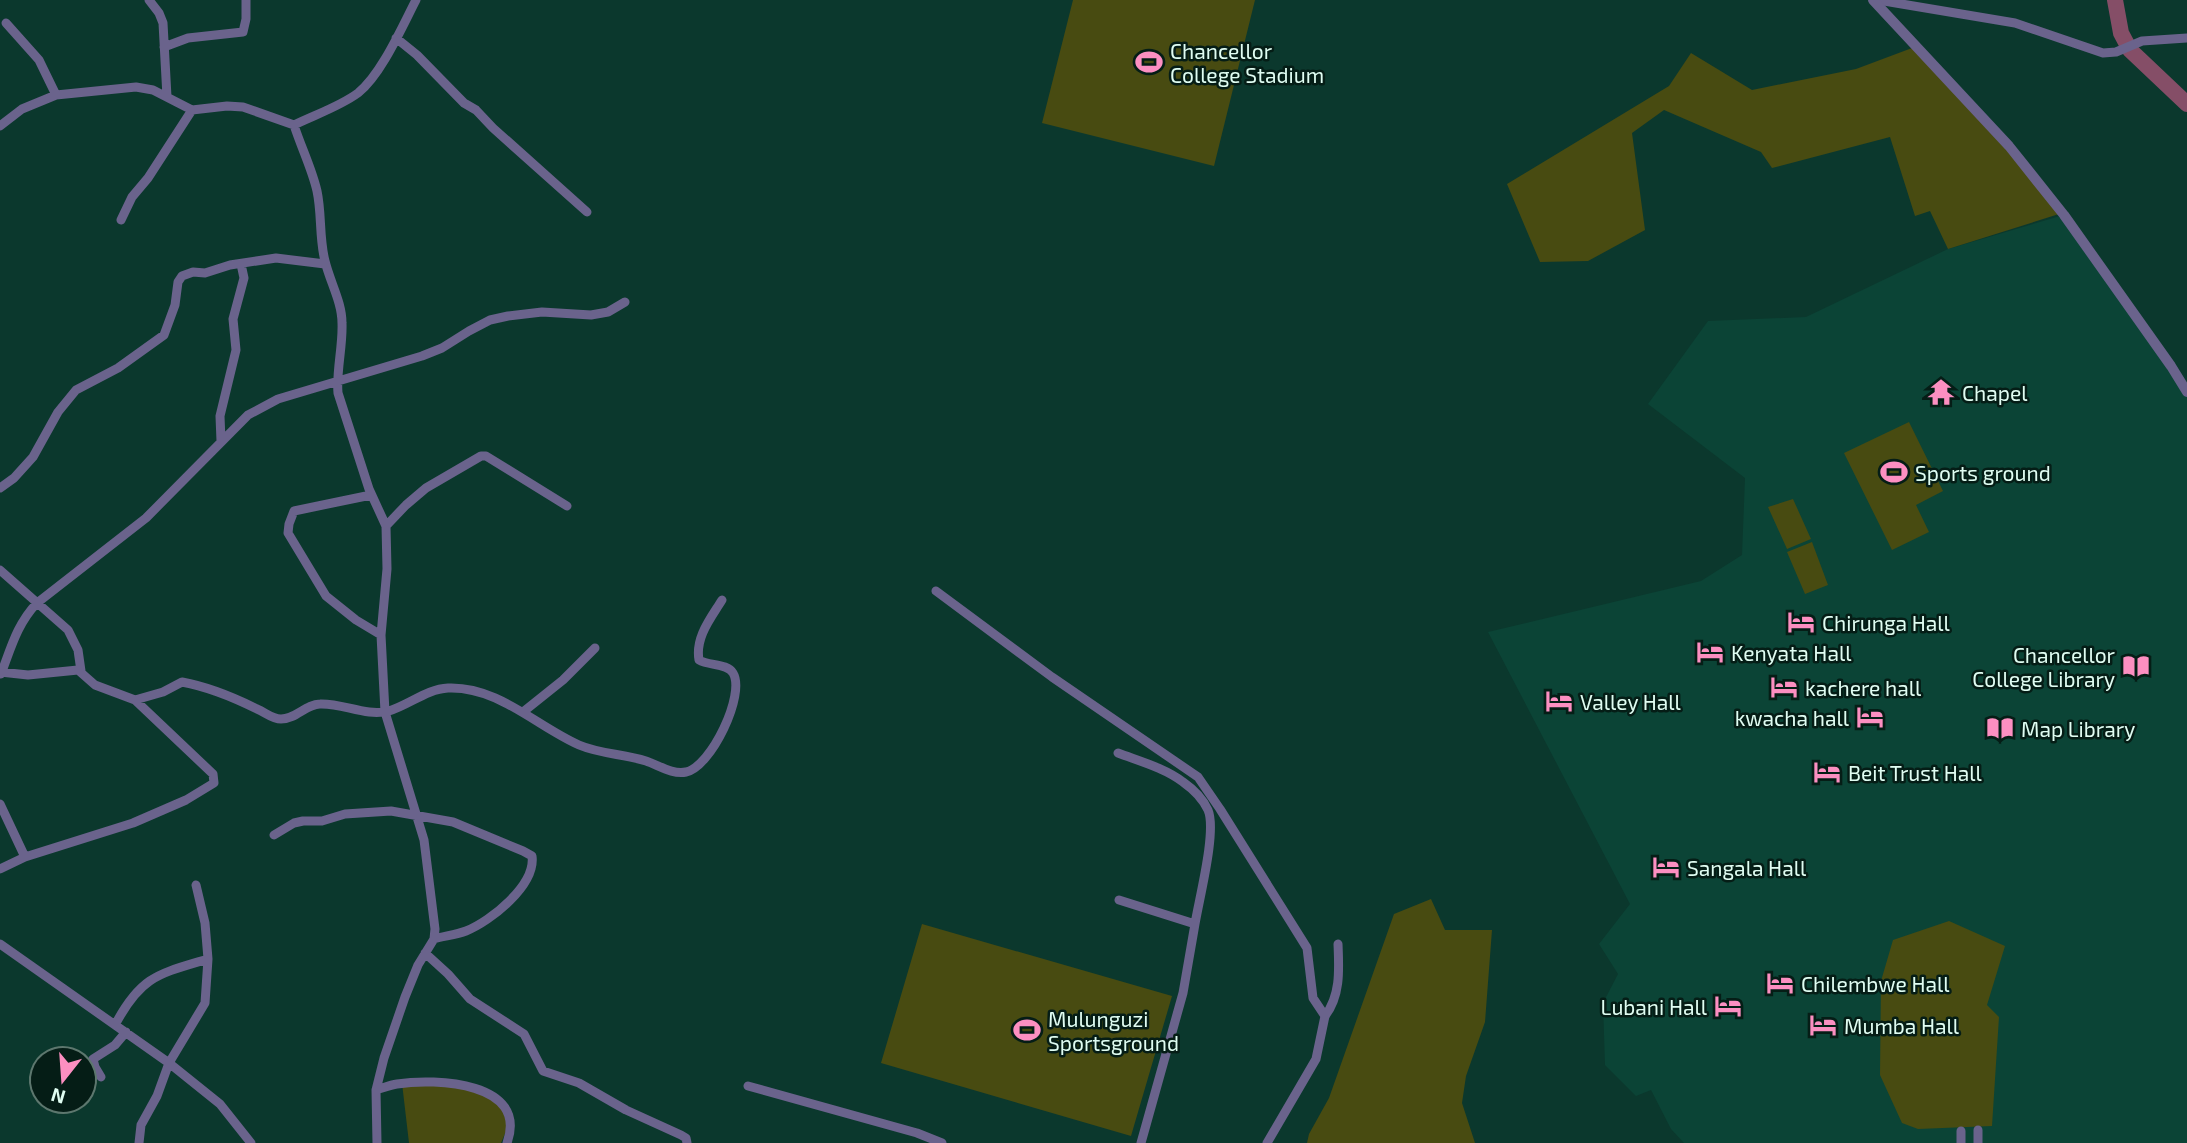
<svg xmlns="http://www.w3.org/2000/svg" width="2187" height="1143" font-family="'Exo 2',sans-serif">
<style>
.built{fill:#0b4436}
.green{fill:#484b11}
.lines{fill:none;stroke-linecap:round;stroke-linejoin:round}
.river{stroke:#854e67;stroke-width:16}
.minor{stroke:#6a638c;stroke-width:9}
.tertiary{stroke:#6a638c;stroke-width:10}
.labels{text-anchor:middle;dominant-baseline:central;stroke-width:5;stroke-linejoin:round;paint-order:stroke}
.poi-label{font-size:21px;fill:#e0fdf2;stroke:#051d16;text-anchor:start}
</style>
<rect width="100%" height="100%" fill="#0b382d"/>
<!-- built -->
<path class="built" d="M2060 216 2187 395V1143H1684L1671 1129 1651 1090 1636 1096 1605 1065 1603 1003 1618 974 1599 944 1630 904 1488 632 1701 581 1742 555 1745 478 1648 404 1708 321 1806 317 1948 249Z"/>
<!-- green -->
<path class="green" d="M1073 0H1255L1214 166 1042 123Z
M1912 48 2009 147 2059 214 1948 249 1930 211 1915 216 1890 137 1772 168 1761 152 1664 110 1632 133 1645 230 1588 261 1540 262 1507 184 1669 86 1691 53 1752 90 1856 69Z
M1909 422 1943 491 1916 505 1929 532 1892 550 1844 453Z
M1793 499 1811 539 1787 549 1768 507Z
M1812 542 1828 585 1805 594 1787 552Z
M1431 899 1445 930H1492L1485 1022 1466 1076 1462 1103 1475 1143H1307L1309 1134 1329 1098 1394 914Z
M1949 921 2005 946 1987 1005 1999 1017 1992 1126 1918 1129 1902 1123 1880 1075 1881 981 1893 940Z
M922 924 1172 996 1131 1136 881 1063Z
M402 1083 469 1088 501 1102 509 1124 501 1143H409Z"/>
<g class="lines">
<!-- river -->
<path class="river" d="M2115 0 2121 33 2130 50 2187 104"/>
<!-- minor -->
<path class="minor" d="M149 0 159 13 163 23 167 97
M1878 0 2015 23 2103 53 2116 52 2142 41 2187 38
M6 23 39 60 56 95
M396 38 417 55 464 103 476 110 493 128 587 212
M164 47 188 38 243 32 246 19V0
M294 125C314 115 339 107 358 93 381 75 402 27 416 0
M0 126 22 109 56 95 136 87 153 90 192 110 227 106 243 107 294 125C301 147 312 169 317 191 322 214 319 238 325 261 330 282 342 302 342 323 343 346 336 372 338 393L369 489 386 526 387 569 381 635 385 712 424 840 435 929 434 939 418 965 405 997 384 1058 376 1090 377 1143
M121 220 132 197 148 178 192 110
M221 441 220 416 236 350 233 319 244 278 241 264
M0 488 14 478 33 457 58 412 76 390 118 368 164 335 175 305 178 282 182 276 193 272 205 273 230 265 276 258 325 264
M371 495 294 511 289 524 288 533 326 596 356 620 381 635
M386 526 406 505 426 488 481 456H486L567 506
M0 570 68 630 78 650 81 671
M936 591 1052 677 1198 777 1220 809 1307 948 1313 998 1325 1016 1316 1059 1267 1143
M0 672 28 675 78 670 95 685 135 700 163 692 182 682C209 687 233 697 257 709 265 712 272 719 281 719 296 719 306 704 320 704 343 703 366 717 389 711 409 705 427 689 448 688 498 686 536 726 579 745 600 754 624 754 646 761 658 765 673 775 686 772 711 767 746 694 733 673 727 663 709 666 699 660 695 637 711 618 722 600
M1 674C11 648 17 624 37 603L146 518 248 415 278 399 422 356 442 348 469 331 490 320 508 316 542 312 591 315 608 312 625 302
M523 712 563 680 595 648
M1118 753C1139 761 1165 768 1183 782 1193 789 1203 799 1208 810 1217 831 1199 899 1195 924
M0 804 25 857
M274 835 294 823 303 821H322L345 814 391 811 453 822 523 851 532 856C536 885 491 921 466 931 456 935 444 936 434 939
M0 869 25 857 133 823 186 800 214 783 213 774 135 700
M1119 900 1195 924 1183 993 1141 1143
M0 944 169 1063 220 1104 251 1143
M425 953 448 974 470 999 524 1034 543 1071 579 1083 626 1110 681 1135 686 1138 687 1143
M1325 1016C1341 995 1339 969 1338 944
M115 1025C141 976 158 974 208 959
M101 1077 95 1067 93 1059 115 1045 126 1032
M748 1086 917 1133 942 1143
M376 1090C383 1088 390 1085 397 1084 436 1078 529 1082 507 1143
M1978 1130V1143
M1961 1131V1143
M139 1143 141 1125 157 1096 169 1063 205 1003 208 959 205 923 196 885"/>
<!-- tertiary -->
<path class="tertiary" d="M1873 0 2009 146 2064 215 2171 366 2187 392"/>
</g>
<!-- icons -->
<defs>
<symbol id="stadium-bare" viewBox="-9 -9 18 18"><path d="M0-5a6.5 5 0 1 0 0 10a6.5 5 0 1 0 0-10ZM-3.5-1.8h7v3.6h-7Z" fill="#fc8fc1" stroke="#051d16" stroke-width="2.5" paint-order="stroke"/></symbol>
<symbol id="temple-bare" viewBox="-9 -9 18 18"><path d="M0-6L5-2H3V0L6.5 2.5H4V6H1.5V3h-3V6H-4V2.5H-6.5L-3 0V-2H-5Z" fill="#fc8fc1" stroke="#051d16" stroke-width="2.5" paint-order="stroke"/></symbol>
<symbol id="hotel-bare" viewBox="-9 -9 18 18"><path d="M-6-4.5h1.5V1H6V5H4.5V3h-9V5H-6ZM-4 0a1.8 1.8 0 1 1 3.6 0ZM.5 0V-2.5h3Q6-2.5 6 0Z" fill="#fc8fc1" stroke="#051d16" stroke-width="2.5" paint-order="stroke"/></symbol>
<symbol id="library-bare" viewBox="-9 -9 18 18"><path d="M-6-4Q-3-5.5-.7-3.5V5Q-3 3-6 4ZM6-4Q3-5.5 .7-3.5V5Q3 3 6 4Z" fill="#fc8fc1" stroke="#051d16" stroke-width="2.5" paint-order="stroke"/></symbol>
</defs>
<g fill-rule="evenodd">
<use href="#stadium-bare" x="1130" y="43" width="38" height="38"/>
<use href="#temple-bare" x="1922" y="373" width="38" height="38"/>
<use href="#stadium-bare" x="1875" y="453" width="38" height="38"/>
<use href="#hotel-bare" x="1782" y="603" width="38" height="38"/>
<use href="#hotel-bare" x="1691" y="633" width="38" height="38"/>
<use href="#library-bare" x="2117" y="647" width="38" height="38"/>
<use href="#hotel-bare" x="1765" y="668" width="38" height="38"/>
<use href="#hotel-bare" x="1540" y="682" width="38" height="38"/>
<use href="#hotel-bare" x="1851" y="698" width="38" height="38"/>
<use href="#library-bare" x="1981" y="709" width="38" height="38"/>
<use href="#hotel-bare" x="1808" y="753" width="38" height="38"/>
<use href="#hotel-bare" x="1647" y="848" width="38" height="38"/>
<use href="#hotel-bare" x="1761" y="964" width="38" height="38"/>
<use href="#hotel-bare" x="1709" y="987" width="38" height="38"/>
<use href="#hotel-bare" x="1804" y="1006" width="38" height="38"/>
<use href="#stadium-bare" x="1008" y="1011" width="38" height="38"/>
</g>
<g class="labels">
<!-- poi labels -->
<g class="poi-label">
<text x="1170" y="50">Chancellor<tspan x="1170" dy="24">College Stadium</tspan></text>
<text x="1962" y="392">Chapel</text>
<text x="1915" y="472">Sports ground</text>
<text x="1822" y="622">Chirunga Hall</text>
<text x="1731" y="652">Kenyata Hall</text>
<text x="2115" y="654" text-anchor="end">Chancellor<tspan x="2115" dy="24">College Library</tspan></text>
<text x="1805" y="687">kachere hall</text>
<text x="1580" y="701">Valley Hall</text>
<text x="1849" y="717" text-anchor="end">kwacha hall</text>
<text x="2021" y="728">Map Library</text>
<text x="1848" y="772">Beit Trust Hall</text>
<text x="1687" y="867">Sangala Hall</text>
<text x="1801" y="983">Chilembwe Hall</text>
<text x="1707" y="1006" text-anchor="end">Lubani Hall</text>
<text x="1048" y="1018">Mulunguzi<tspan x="1048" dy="24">Sportsground</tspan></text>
<text x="1844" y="1025">Mumba Hall</text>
</g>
</g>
<!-- north arrow -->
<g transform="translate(63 1080) rotate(197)"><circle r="33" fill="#051d16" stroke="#5d776e" stroke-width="2"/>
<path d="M0-5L12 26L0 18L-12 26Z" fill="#fc8fc1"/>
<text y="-10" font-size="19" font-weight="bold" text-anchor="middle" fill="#e0fdf2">N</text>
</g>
</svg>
